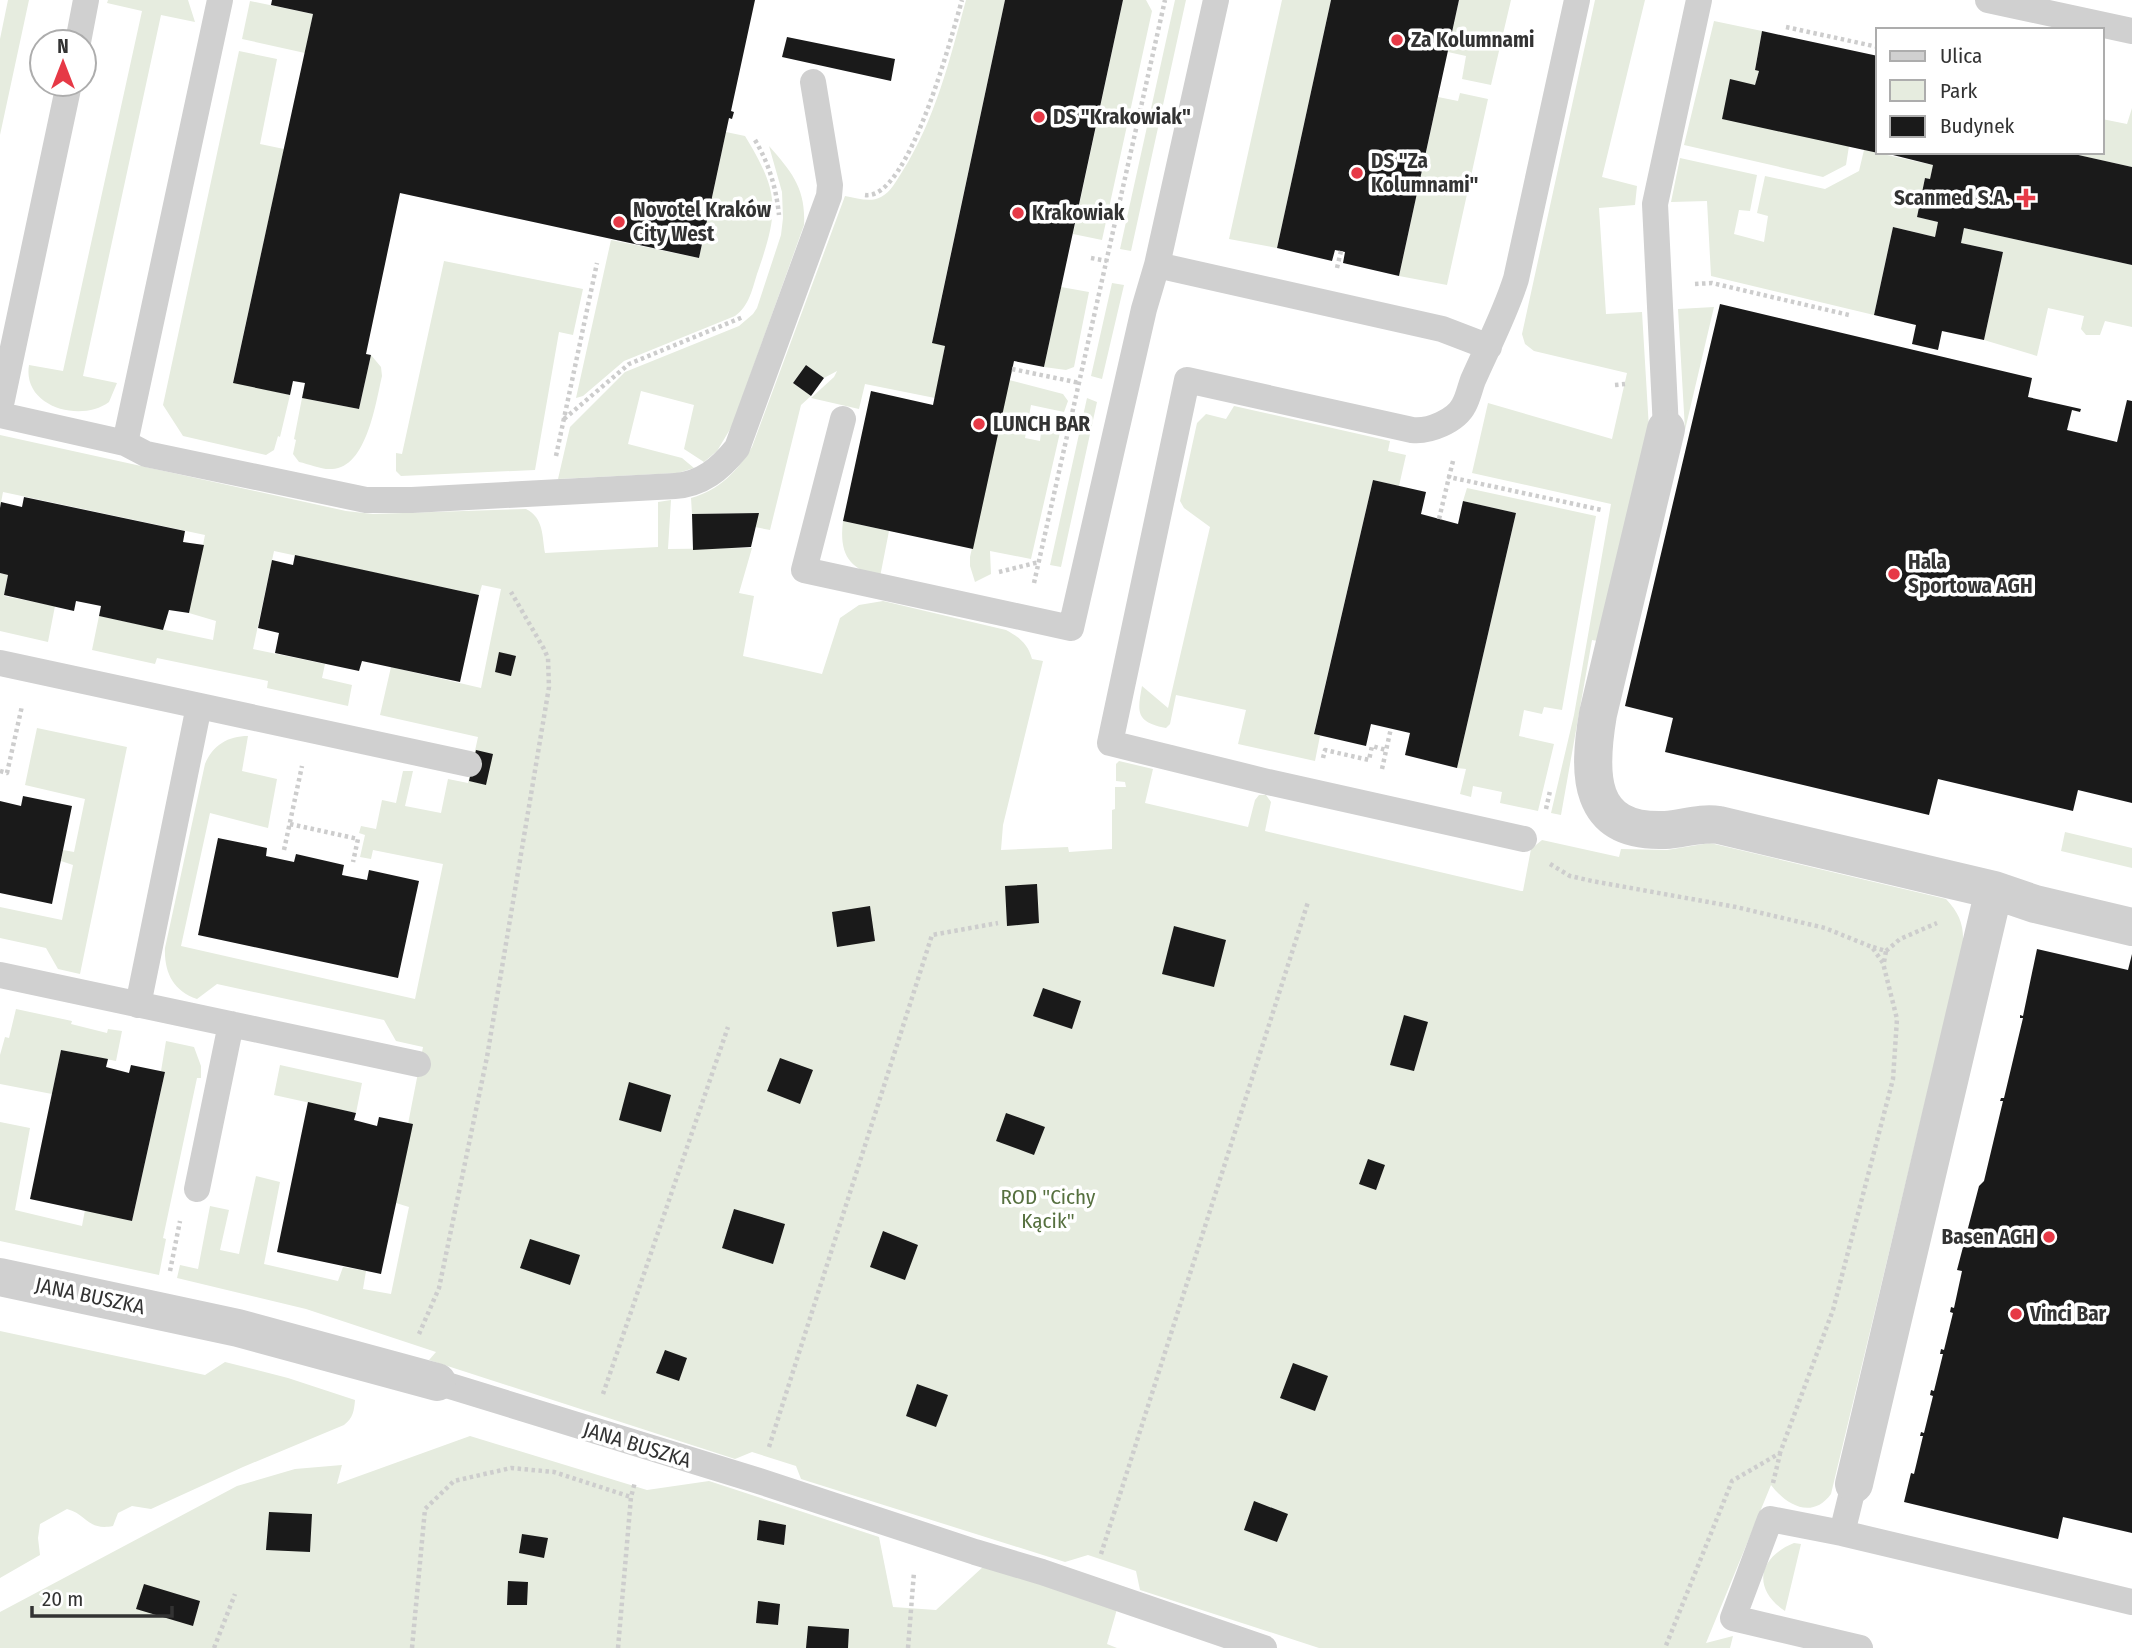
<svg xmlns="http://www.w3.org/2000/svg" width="2132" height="1648" font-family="'Fira Sans Condensed',sans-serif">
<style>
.green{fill:#e6ecdf}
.building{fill:#1a1a1a}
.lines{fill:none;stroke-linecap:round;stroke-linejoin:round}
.path{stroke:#cdcdcd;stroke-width:4.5;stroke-dasharray:3.5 3.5;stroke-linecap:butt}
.lane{stroke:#d0d0d0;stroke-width:26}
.street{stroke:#d0d0d0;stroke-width:38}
.poi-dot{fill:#e63946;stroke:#fff;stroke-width:2.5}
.labels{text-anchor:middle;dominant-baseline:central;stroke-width:7;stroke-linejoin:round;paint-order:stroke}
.poi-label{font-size:21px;font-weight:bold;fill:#333;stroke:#fff;text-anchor:start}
.park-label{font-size:21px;fill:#56703f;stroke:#fff}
.street-label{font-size:21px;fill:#333;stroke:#fff}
</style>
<rect width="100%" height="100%" fill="#fff"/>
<!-- green -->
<path class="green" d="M8 0H29L0 135V39Z
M108 0H188L195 22 161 15 83 376 117 383 109 402C81 423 22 407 29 365L63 371 142 11 107 3Z
M966 0H1005L932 342 945 346 935 398 865 384 859 409 811 398 834 377 837 371 824 378 806 365 793 383 811 396 801 405 770 530 755 527 758 513 692 514 691 498C719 490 737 472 752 447L845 196C858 198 870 203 881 197 891 192 896 181 902 172 935 120 950 59 966 0Z
M1123 0H1146L1152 11 1102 240 1073 234Z
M1175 0H1186L1131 251 1120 249Z
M1282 0H1331L1277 248 1229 239Z
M1459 0H1511L1491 85 1462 79 1466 56 1448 52Z
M1595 0H1645L1602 177 1637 186 1635 205 1599 208 1606 314 1642 312 1649 429 1598 641 1592 640 1561 815 1551 813 1574 715 1611 504 1472 473 1488 403 1612 439 1627 373 1534 351 1525 344 1522 334Z
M250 1 313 14 305 53 242 39Z
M1714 21 1762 31 1755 69 1759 71 1755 85 1849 146 1846 165 1823 177 1684 145Z
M239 51 277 59 260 144 284 149 233 382 290 395 280 437 278 436 274 450 266 455 183 436 163 405Z
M1460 93 1488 99 1447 285 1399 276 1438 97 1458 101Z
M2132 108V167L2065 152H2102V119L2127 124Z
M726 132 745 136C780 193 779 211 757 274 752 290 749 306 735 316L624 361 583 396 576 398 611 240 699 258Z
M769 146C792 172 806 189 804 225L732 426 717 451 704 462 684 449 694 405 641 391 628 444 682 458 694 468 678 473 558 479 570 427 625 372 739 326 753 314 757 308 781 235 783 218 782 192Z
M1864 150 1933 165 1930 179 1925 178 1917 217 1938 222 1935 237 1893 227 1874 315 1711 276 1707 201 1671 202 1680 158 1757 175 1750 211 1739 210 1734 234 1764 242 1768 216 1757 213 1765 176 1825 189 1859 171Z
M1964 228 2132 265V327L2105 321 2100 335H2086L2081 329 2084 316 2048 308 2037 356 1984 340 2003 252 1961 243Z
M444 261 583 289 573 335 559 332 535 470 401 476 396 471V453L402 454Z
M1112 283 1124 285 1102 379 1091 376Z
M1061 287 1089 292 1074 367 1066 370 1044 367Z
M1714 307 1685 430 1678 309Z
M371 355 381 367 382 376C376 401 367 468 332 469 322 470 309 464 299 462L293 454 296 440 294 439 302 398 359 409Z
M1009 380 1063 394 1068 401 1064 412 1031 405 1025 438 1040 441 1042 424 1061 428 1031 559 990 551 991 574 975 582 970 566V557Z
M1087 398 1097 402 1061 567 1050 565Z
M1234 406 1390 441 1388 451 1406 455 1399 486 1373 480 1314 733 1320 736 1315 761 1238 744 1246 710 1176 695 1170 724 1166 728C1136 722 1137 713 1142 686L1168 708 1210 527 1184 508 1180 501 1197 423 1206 414 1226 419Z
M0 435 346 511 373 514 526 509C544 518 542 536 545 553L658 547V502L671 500 668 549 752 548 739 593 754 596 743 656 822 674 840 618 859 605 883 601 1006 630C1019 637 1028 644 1032 659L1043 661 1003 825 1001 850 1068 847 1069 852 1112 849V810L1115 809V787H1126L1125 782 1116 781V764L1119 761 1153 769 1145 803 1248 827 1255 800 1259 795H1266L1271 802 1265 831 1521 891H1523L1531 849 1542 840 1619 857 1621 849 1667 850 1710 843 1946 899C1959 913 1964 924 1963 944L1831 1494C1812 1520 1786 1505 1771 1485L1706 1643 1733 1636 1730 1648H1319L1140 1590 1136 1571 1088 1555 1065 1562 801 1479 796 1466 752 1452 735 1459 429 1360 436 1352 306 1309 177 1278 180 1265 198 1269 210 1206 229 1210 220 1250 239 1254 256 1176 280 1182 264 1264 338 1281 343 1267 366 1271 363 1289 391 1294 409 1207 396 1203 408 1124 423 1047 396 1041 384 1020 217 984 197 999C173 991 164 972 165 948L205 764C213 745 228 736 248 736L242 771 277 779 268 828 210 813 181 946 415 999 443 864 373 850 371 859 360 857 365 835 359 833 361 826 376 829 382 800 396 803 403 771H413L405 806 441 813 448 779 468 783 478 737 380 715 391 667 481 688 501 589 482 585 479 595 274 551 253 649 325 664 322 678 352 685 348 706 267 688 268 681 157 658 155 664 92 650 99 616 213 640 216 621 189 613 205 535 3 492 0 508Z
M1467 488 1596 516 1562 710 1544 707 1542 714 1524 710 1519 736 1554 744 1538 811 1500 803 1502 792 1473 786 1471 797 1460 794 1466 769 1457 768 1516 513 1463 501Z
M843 521 889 531 880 577C848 569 839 553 843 521Z
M0 573 8 575 4 596 55 606 48 642 0 631Z
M37 728 127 747 80 974 58 969 46 948 0 938V907L62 920 73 865 61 861 63 850 74 852 85 799 25 785Z
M2065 832 2132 848V868L2061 851Z
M16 1009 72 1021 71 1024 107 1033 108 1029 122 1031 116 1061 61 1050 52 1094 0 1084V1055L5 1037 9 1038Z
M166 1041 194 1047 201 1066V1078H197L163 1238 166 1239 159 1275 0 1241V1122L30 1128 15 1210 82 1226 85 1210 132 1221 165 1072 161 1071Z
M280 1065 362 1083 356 1113 274 1095Z
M0 1331 205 1375 225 1362 288 1378 355 1400C354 1411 353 1418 344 1425L243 1467 151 1509 132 1506 118 1513 113 1526C87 1531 87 1514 67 1509L40 1524 38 1538 40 1555 0 1578Z
M470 1436 647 1490 709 1481 879 1537 893 1607 936 1610 984 1566 1117 1609 1107 1644 1117 1648H0V1612L237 1486 295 1469 342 1465 337 1484Z
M1794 1543 1801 1544 1785 1611C1751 1588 1759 1557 1794 1543Z"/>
<!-- building -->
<path class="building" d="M272 0H755L731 111 734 112 732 119 729 118 699 258 400 193 366 354 371 355 359 409 302 398 305 383 293 381 290 395 233 383 313 14 271 5Z
M1005 0H1123L1044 367 1014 361 973 549 843 521 871 391 933 405 945 346 932 343Z
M1331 0H1459L1399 276 1343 263 1345 252 1335 250 1332 261 1277 248Z
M1762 31 1878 56V153L1722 119 1730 79 1755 85 1759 71 1755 70Z
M787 37 895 59 891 81 782 57Z
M1881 152H2065L2132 167V265L1964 228 1961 243 2003 252 1984 340 1942 331 1938 350 1912 344 1916 325 1874 315 1893 227 1935 237 1938 222 1917 217 1925 178 1930 179 1933 165Z
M1720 304 2032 378 2028 397 2081 409 2080 412 2072 410 2067 430 2117 442 2127 400 2132 401V803L2078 790 2073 811 1938 779 1929 815 1665 752 1673 718 1625 706Z
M806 365 824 378 811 396 793 383Z
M1373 480 1426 492 1421 514 1458 524 1463 501 1516 513 1457 768 1405 755 1410 733 1371 724 1366 746 1314 734Z
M24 497 185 531 183 542 204 545 189 613 169 610 163 630 99 616 101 606 76 601 74 611 4 595 8 575 0 573V508L1 502 22 507Z
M759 513 751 547 693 550 692 514Z
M295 555 479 595 460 682 362 661 359 671 275 653 279 633 258 628 272 560 293 565Z
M499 652 516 656 511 676 495 672Z
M476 750 493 754 486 785 469 781Z
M23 796 72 806 52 904 0 893V801L21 806Z
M218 838 267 848 266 856 294 862 296 854 344 865 342 875 367 880 369 870 419 881 398 978 198 935Z
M1037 884 1039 923 1007 926 1005 886Z
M870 906 875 941 837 947 832 912Z
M1174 926 1226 940 1214 987 1162 974Z
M2037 949 2128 970 2132 954V1533L2063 1517 2058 1539 1904 1502 1911 1473 1914 1474 1923 1436H1920L1921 1432 1924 1433 1933 1396 1930 1395 1931 1390 1934 1391 1943 1354H1940L1941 1349 1944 1350 1953 1313 1950 1312 1951 1307 1954 1308 1962 1271 1957 1270 1979 1186 1984 1181 2003 1101H2000L2001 1098H2004L2023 1018H2020V1015L2023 1016Z
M1043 988 1081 1001 1072 1029 1033 1016Z
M1404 1015 1428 1022 1414 1071 1390 1065Z
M61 1050 108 1059 106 1067 129 1073 131 1065 165 1072 132 1221 30 1199Z
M780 1058 813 1070 800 1104 767 1091Z
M629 1082 671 1095 661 1132 619 1120Z
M308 1102 356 1113 354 1120 377 1126 379 1117 413 1124 381 1274 277 1252Z
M1006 1113 1045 1127 1034 1155 996 1141Z
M1368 1159 1385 1165 1376 1190 1359 1184Z
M734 1209 785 1224 773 1264 722 1248Z
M883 1231 918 1245 905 1280 870 1267Z
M530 1239 580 1255 570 1285 520 1268Z
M665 1350 687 1358 679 1381 656 1373Z
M1293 1363 1328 1376 1315 1411 1280 1398Z
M917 1384 948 1395 936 1427 906 1416Z
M1254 1501 1288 1514 1277 1542 1244 1530Z
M269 1512 312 1514 310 1552 266 1550Z
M759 1520 786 1525 784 1545 757 1540Z
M522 1534 548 1538 544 1558 519 1553Z
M508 1581 528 1582 527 1605H507Z
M144 1584 200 1601 193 1626 136 1609Z
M758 1601 780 1604 778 1625 756 1623Z
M808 1626 849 1629 848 1648H806Z"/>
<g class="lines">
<!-- path -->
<path class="path" d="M1786 27 1878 47
M755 140C769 164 776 187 779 215
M865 195C909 201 952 34 962 0
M1091 258 1107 261
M1337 268 1341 251
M1695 284 1712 283 1849 315
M1012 369 1080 383
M1615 385 1625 384
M564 419 629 364 743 317
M556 456 597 263
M1453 461 1449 477 1602 510
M1439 519 1449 477
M999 572 1039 562
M1034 583 1165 0
M1323 758 1325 750 1369 760 1372 746 1386 750
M1382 769 1391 728
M0 771 7 773 22 706
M1546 809 1550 791
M290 824 358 839 353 862
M284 850 302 766
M1550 864 1570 876 1592 881 1736 907 1825 928 1872 947 1883 963 1897 1019 1893 1079 1833 1310 1780 1453 1732 1481 1665 1648
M1873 947 1886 951 1884 962
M1886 951 1900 939 1937 923
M170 1271 180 1221
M419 1334 439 1288 487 1057 549 687 548 658 544 649 511 592
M603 1394 728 1027
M769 1447 932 935 998 923
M1773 1483 1780 1454
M1101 1554 1308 902
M214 1648 235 1594
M412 1648 425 1509 454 1481 511 1468 554 1472 631 1497
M618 1648 631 1497 635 1482
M908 1648 914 1572"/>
<!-- lane -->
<path class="lane" d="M1988 0 2132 31
M78 42 86 0
M1157 265 1442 329 1489 347
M0 409 69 84
M0 415 125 443 146 454 366 500H412L675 486C702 484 720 469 737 448L829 196 830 185 813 82
M843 419 804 570 1071 628 1144 309 1157 265 1216 0
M1666 429 1655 204 1699 0
M125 443 220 0
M0 663 469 764
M1524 839 1268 782 1110 743 1187 380 1412 430C1429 432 1456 421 1464 405 1468 398 1470 388 1473 380 1488 346 1505 314 1516 279L1577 0
M0 975 418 1064
M138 1005 199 706
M197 1189 231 1024
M437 1382 759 1481 975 1552 1042 1572 1264 1648
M1842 1533 1854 1484
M1860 1648 1733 1618 1770 1519 1842 1533 2132 1602"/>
<!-- street -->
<path class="street" d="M1666 429 1598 714C1588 773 1586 833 1665 830 1683 829 1700 822 1719 825L1994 890 2035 904 2132 927
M0 1277 238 1328 437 1382
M1854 1484 1994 890"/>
</g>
<!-- markers -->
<g class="poi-dot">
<circle cx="1397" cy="40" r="7"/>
<circle cx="1039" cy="117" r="7"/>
<circle cx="1357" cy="173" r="7"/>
<path d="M2022.5 187.5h7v7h7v7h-7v7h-7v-7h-7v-7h7z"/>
<circle cx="1018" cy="213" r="7"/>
<circle cx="619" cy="222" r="7"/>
<circle cx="979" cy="424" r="7"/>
<circle cx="1894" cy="574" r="7"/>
<circle cx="2049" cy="1237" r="7"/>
<circle cx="2016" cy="1314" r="7"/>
</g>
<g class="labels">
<!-- poi labels -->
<g class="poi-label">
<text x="1411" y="40">Za Kolumnami</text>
<text x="1053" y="117">DS "Krakowiak"</text>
<text x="1371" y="161">DS "Za<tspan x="1371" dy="24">Kolumnami"</tspan></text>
<text x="2010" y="198" text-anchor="end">Scanmed S.A.</text>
<text x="633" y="210">Novotel Kraków<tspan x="633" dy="24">City West</tspan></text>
<text x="1032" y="213">Krakowiak</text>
<text x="993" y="424">LUNCH BAR</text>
<text x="1908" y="562">Hala<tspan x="1908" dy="24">Sportowa AGH</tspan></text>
<text x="2035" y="1237" text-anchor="end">Basen AGH</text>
<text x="2030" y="1314">Vinci Bar</text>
</g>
<!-- park labels -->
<g class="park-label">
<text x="1048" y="1197">ROD "Cichy<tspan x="1048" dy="24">Kącik"</tspan></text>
</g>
<!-- street labels -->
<g class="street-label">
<text transform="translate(90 1296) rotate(12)">JANA BUSZKA</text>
<text transform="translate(637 1445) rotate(17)">JANA BUSZKA</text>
</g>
</g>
<!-- legend -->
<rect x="1876" y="28" width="228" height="126" fill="#ffffff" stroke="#adadad" stroke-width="2"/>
<rect x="1890" y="51" width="35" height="10" fill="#d0d0d0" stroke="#adadad" stroke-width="2"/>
<text x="1940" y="63" font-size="21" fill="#333333">Ulica</text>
<rect x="1890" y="80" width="35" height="21" fill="#e6ecdf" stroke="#adadad" stroke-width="2"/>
<text x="1940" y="98" font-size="21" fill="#333333">Park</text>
<rect x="1890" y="116" width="35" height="21" fill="#1a1a1a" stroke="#adadad" stroke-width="2"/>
<text x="1940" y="133" font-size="21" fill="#333333">Budynek</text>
<!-- north arrow -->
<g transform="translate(63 63)"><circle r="33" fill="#ffffff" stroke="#adadad" stroke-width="2"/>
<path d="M0-5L12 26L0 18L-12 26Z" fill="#e63946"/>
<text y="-10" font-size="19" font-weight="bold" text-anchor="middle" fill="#333333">N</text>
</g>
<!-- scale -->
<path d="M32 1606v10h140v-10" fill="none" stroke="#333333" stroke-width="3.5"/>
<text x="42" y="1606" font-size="21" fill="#333333" stroke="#ffffff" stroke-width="5" paint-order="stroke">20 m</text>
</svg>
